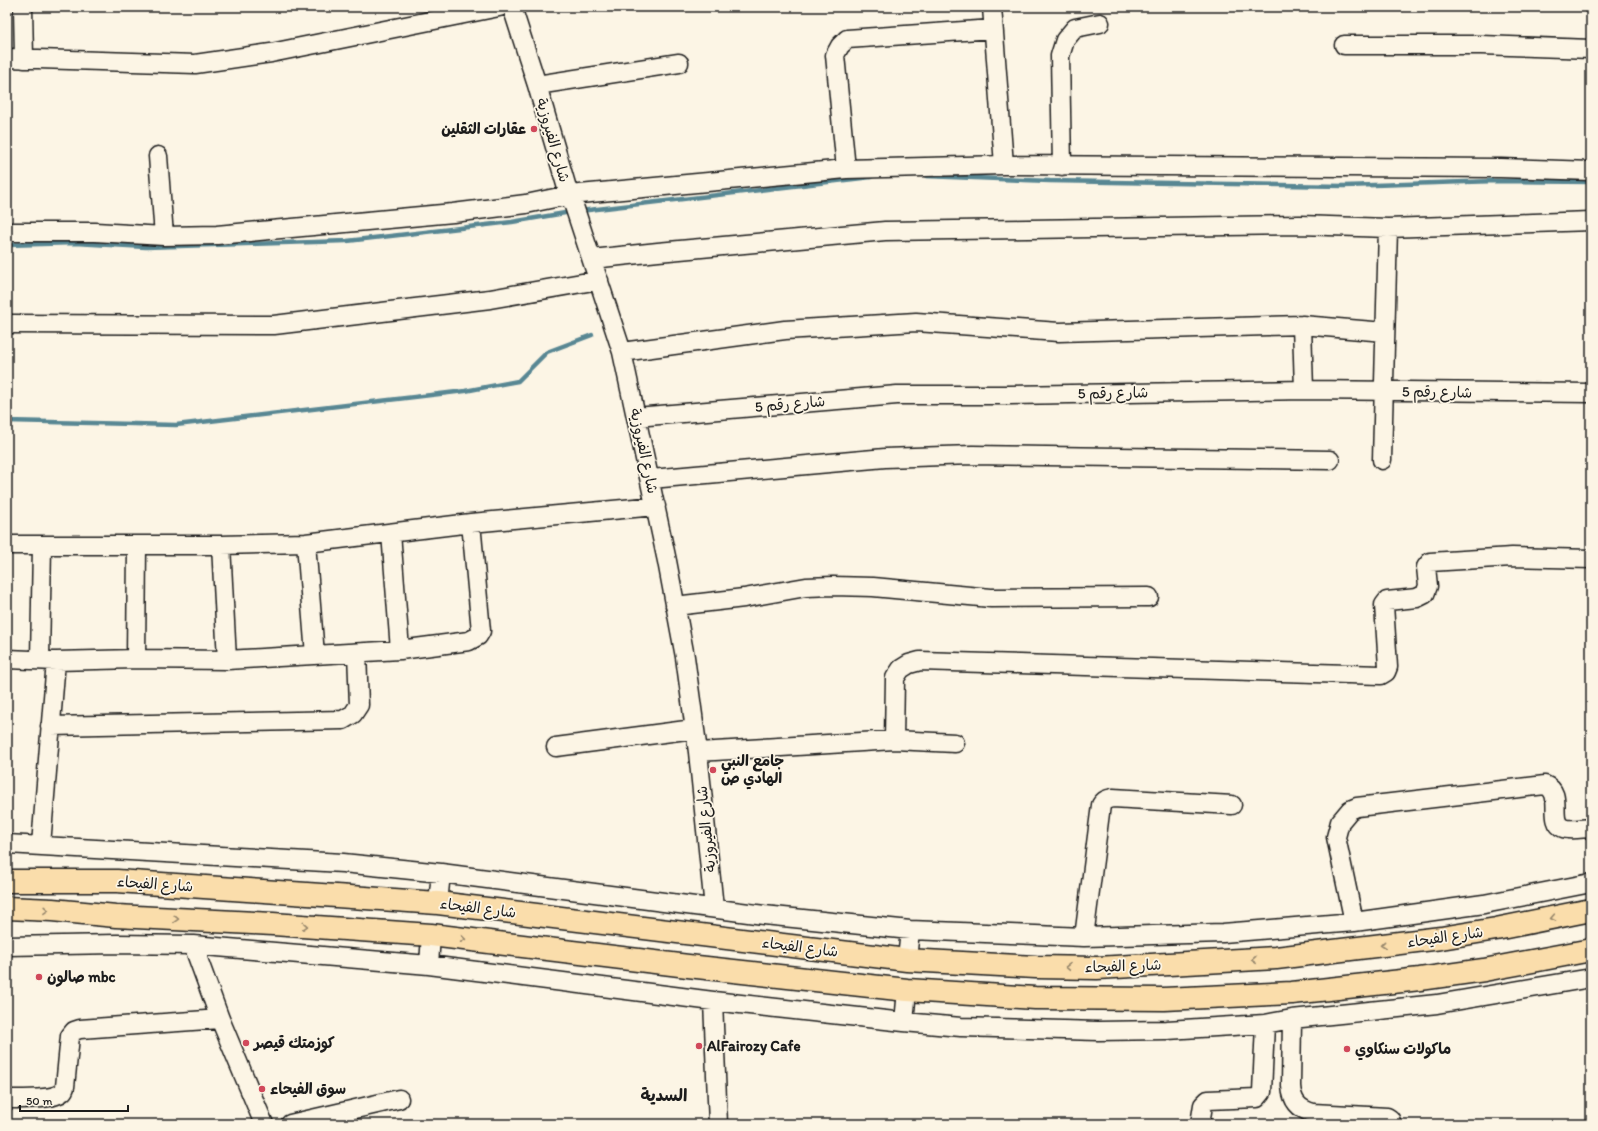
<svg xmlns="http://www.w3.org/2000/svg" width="1598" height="1131" font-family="Itim,'Playpen Sans Arabic',sans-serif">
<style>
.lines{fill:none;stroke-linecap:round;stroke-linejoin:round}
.stream{stroke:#598793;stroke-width:4.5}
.minor-casing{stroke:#1c1c1c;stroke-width:21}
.highway-casing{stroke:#1c1c1c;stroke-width:25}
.minor{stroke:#fcf5e5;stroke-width:18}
.highway{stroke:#faddab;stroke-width:22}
.oneway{stroke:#96866b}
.poi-dot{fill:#d1495b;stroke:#fcf5e5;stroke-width:1.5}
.labels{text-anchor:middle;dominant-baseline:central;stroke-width:3.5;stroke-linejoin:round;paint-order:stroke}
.poi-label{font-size:15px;font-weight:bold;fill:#1c1c1c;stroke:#fcf5e5;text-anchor:start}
.street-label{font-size:15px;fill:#1c1c1c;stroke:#fcf5e5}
.quarter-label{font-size:17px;font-weight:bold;fill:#1c1c1c;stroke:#fcf5e5}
</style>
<rect width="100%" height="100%" fill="#fcf5e5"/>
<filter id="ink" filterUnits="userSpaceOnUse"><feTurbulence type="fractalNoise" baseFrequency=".025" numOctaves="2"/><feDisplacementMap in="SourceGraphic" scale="8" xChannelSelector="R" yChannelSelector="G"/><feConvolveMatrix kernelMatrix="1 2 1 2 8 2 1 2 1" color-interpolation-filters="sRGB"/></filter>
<g filter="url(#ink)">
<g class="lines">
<!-- stream -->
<path class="stream" d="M926 176 1050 181 1344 186 1496 181 1591 182
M580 211 871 177
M7 245 75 243 146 247 347 241 512 222 571 212
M7 421 176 425 465 391 518 381 547 352 592 335"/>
<defs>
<path id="minor" d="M23 7 24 59
M512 7 537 85 569 195 574 206 622 352 667 561 685 657 698 752 714 908
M992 7 1004 165
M1344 45H1481L1591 49
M7 58 195 64 271 53 499 7
M537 85 679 63
M158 156 164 236
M1062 166 1060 56 1065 40 1075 28 1100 23
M846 169 835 55 840 46 847 39 993 29
M7 232H95L164 236 217 235 453 213 526 204 569 195 846 169 1004 165 1501 168 1591 171
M592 259 658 252 885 231 1300 225 1388 228 1591 221
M7 324 274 325 490 299 599 280
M1302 325 1304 390
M622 352 785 330 916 322 1059 332 1302 325 1385 332
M636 417 897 395H1010L1304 390 1591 393
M1382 460 1388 228
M651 479 885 458 972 455 1330 460
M391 533 400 650
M306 543 315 655
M7 545H221L306 543 471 523 656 506
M221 545 227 660
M675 606 744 598 806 587 833 586 873 587 991 598 1149 597
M7 659 56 661 136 659 227 660 400 650 469 641 478 636 481 631 471 523
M136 659 137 545
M40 660 42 545
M50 726 343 720 353 714 359 705 357 653
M894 740 895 678 901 669 909 664 920 661 1381 675 1386 672 1388 667 1384 605 1387 601 1417 598 1425 594 1428 586 1426 567 1430 562 1512 557 1591 559
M556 747 694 729
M698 752 894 740 955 743
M7 844 343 863 441 873 764 915 910 930 1084 937 1223 933 1354 922 1484 904 1591 883
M41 845 56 661
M438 903 441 873
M1354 922 1336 837 1340 822 1350 810 1357 807 1545 785C1565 793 1547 821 1563 828 1570 831 1583 828 1591 828
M1084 937 1101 805C1104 800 1107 799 1113 798L1232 805
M193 945 220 1019 264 1124
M7 946 117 944 193 945 429 965 713 1001 904 1022 961 1027 1098 1031 1167 1030 1265 1024 1292 1019 1437 1004 1591 978
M907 960 910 930
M429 965 431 935
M713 1001 718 1124
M1292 1019 1291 1086C1292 1101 1298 1109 1313 1113L1387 1117 1390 1119 1392 1124
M904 1022 907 990
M7 1099C19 1099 54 1100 62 1092 63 1092 65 1088 65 1087L70 1036 74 1031 80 1029 220 1019
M290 1124 399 1099
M1200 1124 1203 1105 1208 1100 1257 1098 1262 1092 1265 1024"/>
<path id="highway" d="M7 881H117L438 903 907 960 1036 967 1097 968 1276 958 1441 938 1496 929 1591 910
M7 908 52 910 116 916 273 924 431 935 688 966 907 990 1035 998 1164 999 1292 993 1420 979 1484 970 1591 950"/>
</defs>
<!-- minor casing -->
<use href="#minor" class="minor-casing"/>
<!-- highway casing -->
<use href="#highway" class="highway-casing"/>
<!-- minor -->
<use href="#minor" class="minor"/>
<!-- highway -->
<use href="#highway" class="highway"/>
</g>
<!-- one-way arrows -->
<defs><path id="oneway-chevron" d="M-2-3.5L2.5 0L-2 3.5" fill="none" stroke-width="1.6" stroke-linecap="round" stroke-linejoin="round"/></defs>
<g class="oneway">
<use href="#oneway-chevron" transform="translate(46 910) rotate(2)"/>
<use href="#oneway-chevron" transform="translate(1553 918) rotate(169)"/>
<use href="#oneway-chevron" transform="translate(176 919) rotate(3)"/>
<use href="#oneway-chevron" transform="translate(305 926) rotate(4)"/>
<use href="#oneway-chevron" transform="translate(463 939) rotate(7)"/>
<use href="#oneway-chevron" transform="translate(1383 945) rotate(174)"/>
<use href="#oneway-chevron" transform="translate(1254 960) rotate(176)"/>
<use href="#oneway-chevron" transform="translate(1068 967) rotate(-179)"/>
</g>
</g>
<!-- markers -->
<g class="poi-dot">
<circle cx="534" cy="129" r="4"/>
<circle cx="713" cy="770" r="4"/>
<circle cx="39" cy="977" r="4"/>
<circle cx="246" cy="1043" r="4"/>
<circle cx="699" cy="1046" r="4"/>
<circle cx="1347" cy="1049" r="4"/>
<circle cx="262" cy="1089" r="4"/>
</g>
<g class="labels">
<!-- poi labels -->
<g class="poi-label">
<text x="526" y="129" text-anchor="end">عقارات الثقلين</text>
<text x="721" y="761">جامع النبي<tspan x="721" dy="17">الهادي ص</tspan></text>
<text x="47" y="977">صالون mbc</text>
<text x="254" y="1043">كوزمتك قيصر</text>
<text x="707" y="1046">AlFairozy Cafe</text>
<text x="1355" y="1049">ماكولات سنكاوي</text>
<text x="270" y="1089">سوق الفيحاء</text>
</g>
<!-- street labels -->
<g class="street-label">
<text transform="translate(553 140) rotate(74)">شارع الفيروزية</text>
<text transform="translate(1437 392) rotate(1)">شارع رقم 5</text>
<text transform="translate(1113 393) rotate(-1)">شارع رقم 5</text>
<text transform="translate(790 404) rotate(-5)">شارع رقم 5</text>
<text transform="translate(644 451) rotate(78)">شارع الفيروزية</text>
<text transform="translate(706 829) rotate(-96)">شارع الفيروزية</text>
<text transform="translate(155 884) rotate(4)">شارع الفيحاء</text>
<text transform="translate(478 908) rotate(7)">شارع الفيحاء</text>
<text transform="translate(1445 937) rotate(-8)">شارع الفيحاء</text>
<text transform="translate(800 947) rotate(7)">شارع الفيحاء</text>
<text transform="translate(1123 966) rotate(-2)">شارع الفيحاء</text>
</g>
<!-- quarter labels -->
<g class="quarter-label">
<text x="664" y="1095">السدية</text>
</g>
</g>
<!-- margin -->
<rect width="1598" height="1131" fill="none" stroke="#fcf5e5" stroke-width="24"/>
<rect x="12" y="12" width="1574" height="1107" fill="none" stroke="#1c1c1c" stroke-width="1.5" filter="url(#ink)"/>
<!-- scale -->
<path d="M20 1105v6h108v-6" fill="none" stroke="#1c1c1c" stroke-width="2"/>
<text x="26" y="1105" font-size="12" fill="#1c1c1c" stroke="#fcf5e5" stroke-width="3" paint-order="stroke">50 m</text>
</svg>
